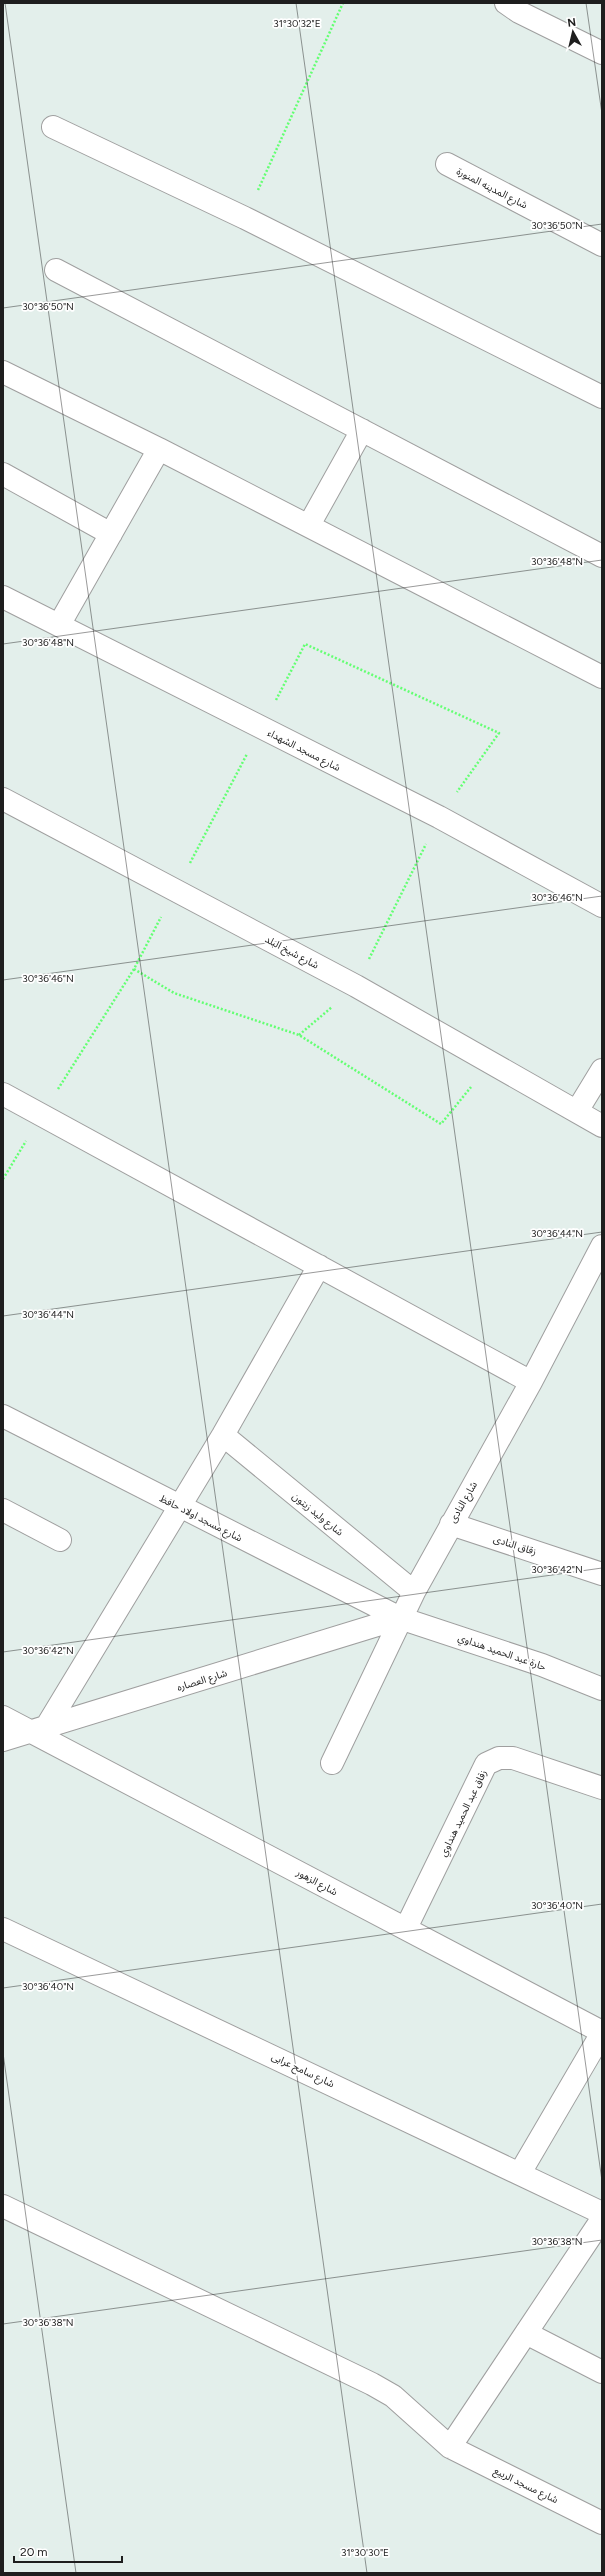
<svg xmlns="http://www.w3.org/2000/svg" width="605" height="2576" font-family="Figtree,'Noto Sans Arabic',sans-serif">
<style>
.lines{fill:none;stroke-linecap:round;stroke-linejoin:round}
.minor-casing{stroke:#9f9f9f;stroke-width:24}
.path{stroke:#64ff73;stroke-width:2.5;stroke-dasharray:2 2;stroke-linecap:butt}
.minor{stroke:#fff;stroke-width:22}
.ticks{fill:none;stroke:#1e1e1e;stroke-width:1;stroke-opacity:0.45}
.labels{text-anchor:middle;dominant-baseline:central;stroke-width:3.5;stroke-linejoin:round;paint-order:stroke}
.street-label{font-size:10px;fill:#1e1e1e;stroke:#fff}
.ticks-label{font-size:10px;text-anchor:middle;fill:#1e1e1e;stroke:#fff;stroke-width:3.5;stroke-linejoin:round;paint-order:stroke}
</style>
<rect width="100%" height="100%" fill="#e3efeb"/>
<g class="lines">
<defs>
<path id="minor" d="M506 3 519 12 602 53
M53 127 245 218 602 397
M447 164 602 245
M56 270 602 556
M3 372 159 449
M3 474 111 534
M309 525 362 430
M3 597 439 817 602 906
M59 625 159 449 602 677
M3 799 356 986 602 1126
M3 1094 531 1382
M577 1111 602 1070
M3 1416 400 1618 542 1665 602 1689
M223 1435 414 1592
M3 1510 60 1540
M451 1524 602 1574
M3 1717 602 2032
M45 1729 223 1435 319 1266
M3 1740 400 1618
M332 1763 414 1592 531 1382 602 1246
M406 1928 486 1764 499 1758H513L602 1788
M3 1929 602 2213
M520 2173 602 2033
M3 2206 372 2384 393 2396 450 2447 602 2523
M526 2333 602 2372
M450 2447 602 2219"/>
</defs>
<!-- minor casing -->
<use href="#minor" class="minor-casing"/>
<!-- path -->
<path class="path" d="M258 190 343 3
M276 700 305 644 499 733 457 792
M190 863 247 754
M369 959 426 844
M134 969 174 993 299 1035 441 1124 471 1087
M299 1035 332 1007
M58 1089 134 969 161 917
M3 1179 26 1141"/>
<!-- minor -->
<use href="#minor" class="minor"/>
</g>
<!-- ticks -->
<path class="ticks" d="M5 3 367 2573M296 3 602 2181M586 3 602 114M3 308 602 224M3 644 602 560M3 980 602 896M3 1316 602 1232M3 1652 602 1568M3 1988 602 1904M3 2053 76 2573M3 2324 602 2240"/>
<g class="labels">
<!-- street labels -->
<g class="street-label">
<text transform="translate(492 188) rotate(27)">شارع المدينه المنورة</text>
<text transform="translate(304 750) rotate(27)">شارع مسجد الشهداء</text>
<text transform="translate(292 952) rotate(28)">شارع شيخ البلد</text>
<text transform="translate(463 1502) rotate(-60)">شارع النادى</text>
<text transform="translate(318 1514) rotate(39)">شارع وليد زيتون</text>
<text transform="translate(201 1518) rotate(27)">شارع مسجد اولاد حافظ</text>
<text transform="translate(515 1545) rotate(18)">زقاق النادى</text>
<text transform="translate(502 1652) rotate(19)">حارة عبد الحميد هنداوي</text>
<text transform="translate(202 1680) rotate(-17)">شارع العصاره</text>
<text transform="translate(463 1813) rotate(-64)">زقاق عبد الحميد هنداوي</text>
<text transform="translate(317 1882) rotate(28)">شارع الزهور</text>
<text transform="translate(303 2070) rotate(25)">شارع سامح عرابى</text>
<text transform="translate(526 2485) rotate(26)">شارع مسجد الربيع</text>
</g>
</g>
<g class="ticks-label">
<text x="297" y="27">31°30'32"E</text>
<text x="557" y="229">30°36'50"N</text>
<text x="48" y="310">30°36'50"N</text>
<text x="557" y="565">30°36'48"N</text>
<text x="48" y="646">30°36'48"N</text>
<text x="557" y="901">30°36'46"N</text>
<text x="48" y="982">30°36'46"N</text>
<text x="557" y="1237">30°36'44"N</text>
<text x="48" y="1318">30°36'44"N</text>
<text x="557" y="1573">30°36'42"N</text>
<text x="48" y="1654">30°36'42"N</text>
<text x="557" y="1909">30°36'40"N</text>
<text x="48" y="1990">30°36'40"N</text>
<text x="557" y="2245">30°36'38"N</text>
<text x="48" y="2326">30°36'38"N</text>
<text x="365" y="2556">31°30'30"E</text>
</g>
<!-- border -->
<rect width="605" height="2576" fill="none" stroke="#1e1e1e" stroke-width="8"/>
<!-- north arrow -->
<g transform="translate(573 32) rotate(352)" stroke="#ffffff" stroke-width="3" paint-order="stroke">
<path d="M0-3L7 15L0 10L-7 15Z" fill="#1e1e1e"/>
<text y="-6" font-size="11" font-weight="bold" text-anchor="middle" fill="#1e1e1e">N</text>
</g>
<!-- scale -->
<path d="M14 2556v6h108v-6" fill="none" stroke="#1e1e1e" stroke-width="2"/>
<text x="20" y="2556" font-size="12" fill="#1e1e1e" stroke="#ffffff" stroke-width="3" paint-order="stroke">20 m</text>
</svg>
